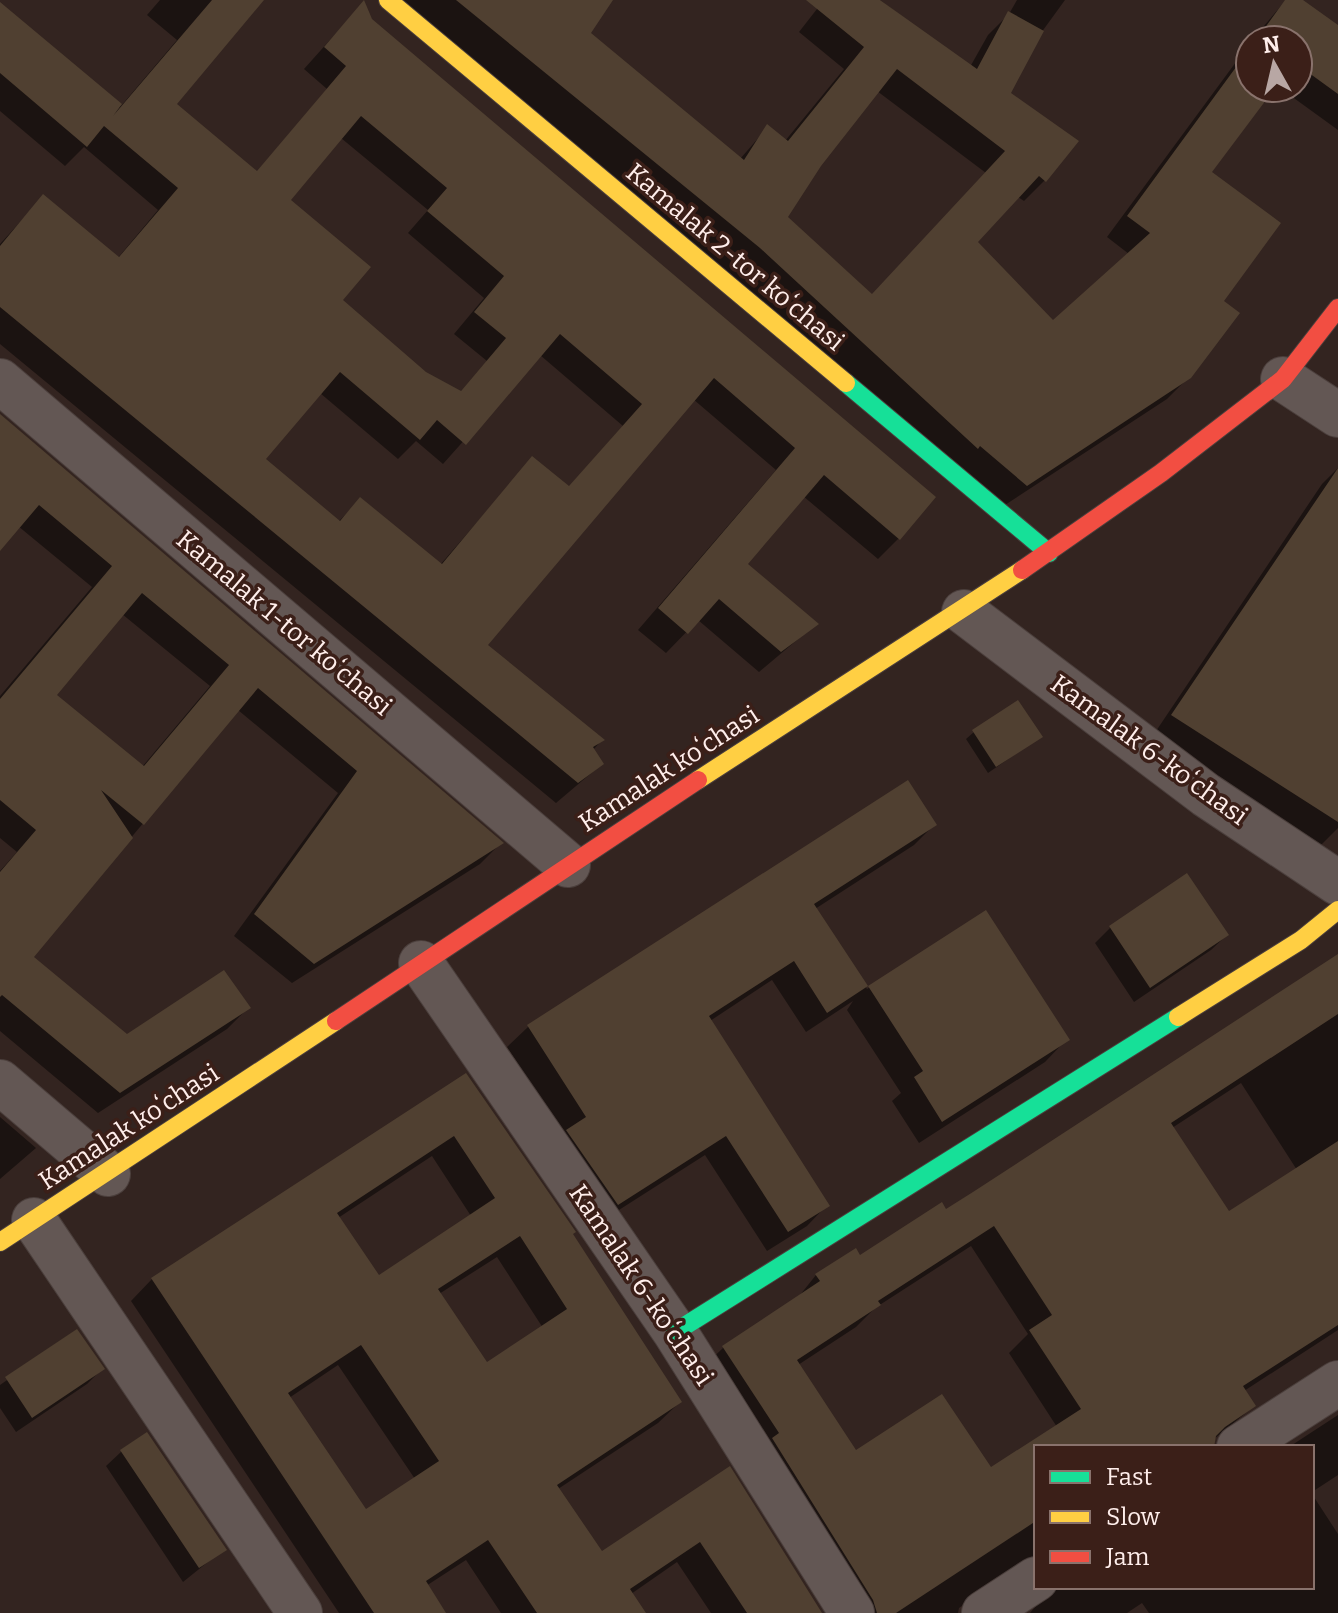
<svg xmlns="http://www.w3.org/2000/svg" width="1338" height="1613" font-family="Bitter,serif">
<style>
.shadow{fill:#0007;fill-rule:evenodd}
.building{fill:#504031;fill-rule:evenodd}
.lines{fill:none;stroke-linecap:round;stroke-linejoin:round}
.street-casing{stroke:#4b3f3c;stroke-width:46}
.fast-casing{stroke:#4b3f3c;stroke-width:20}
.slow-casing{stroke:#4b3f3c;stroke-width:20}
.jam-casing{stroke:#4b3f3c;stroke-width:20}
.street{stroke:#635754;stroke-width:44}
.fast{stroke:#16e098;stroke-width:18}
.slow{stroke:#ffcf43;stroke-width:18}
.jam{stroke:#f24e42;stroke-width:18}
.labels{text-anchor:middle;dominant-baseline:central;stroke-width:7;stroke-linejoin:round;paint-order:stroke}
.street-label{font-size:26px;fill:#ffeeeb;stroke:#3b1f18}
</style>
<rect width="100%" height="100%" fill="#332420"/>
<!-- shadow -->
<path class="shadow" d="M160 0H261L174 104 256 173 327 89 304 69 363 3 370 20 899 538 878 559 803 496 745 564 816 624 759 672 698 620 666 653 638 630 776 470 693 399 485 645 602 740 593 750 602 764 556 803 0 344V244L43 197 117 259 158 210 84 147 65 166 0 111V5L121 106 177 40 147 15ZM341 138 428 210 408 233 484 298 454 334 487 361 455 398 340 301 288 200ZM540 355 623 426 568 488 532 459 440 565 360 500 338 522 263 459 320 393 398 459 416 441 443 464Z
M378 0H610L588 33 740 159 768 127 785 141 844 69 799 32 824 0H880L970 67 988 35 1009 14 1017 0H1065L1041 33 1008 94 1045 180 1024 201 1018 197 975 242 1053 323 1129 254 1107 237 1250 43V88H1272L1209 173 1222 301 1189 377 1167 399 1005 505ZM877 91 986 173 872 296 785 218 820 165Z
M1286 0H1300L1338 28V130L1280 88H1298V40H1252Z
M0 416 501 843 480 864 292 983 234 936 338 793 238 710 31 957 127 1036 248 1008 227 1029 98 1113 0 1031V871L17 852 0 838V696L92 587 18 526 0 548ZM122 614 210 686 142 767 54 695Z
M1338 468V828L1321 845 1152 737 1322 484Z
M974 732 1040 737 988 773 966 739Z
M908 783 934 825 914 845 815 909 867 989 986 913 1067 1039 1045 1062 919 1143 892 1101 901 1093 847 1010 853 1001 806 1032 772 980 710 1021 827 1205 807 1226 767 1251 705 1155 597 1224 564 1135 507 1047 528 1027Z
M1187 876 1227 935 1211 950 1134 1002 1095 943 1110 928Z
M1338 956V1330L1244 1391 1254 1406 1214 1439 1212 1447H1036V1587H1312V1494L1338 1534V1613H1149L1142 1603 1127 1613H1030L1040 1601 998 1579 959 1608 958 1613H846L701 1369 723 1348 796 1300 816 1275 860 1258 946 1211ZM1241 1083 1297 1170 1229 1214 1172 1128ZM971 1246 1028 1334 1009 1353 1057 1427 990 1470 856 1453 798 1365 856 1327 875 1308Z
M466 1076 680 1402 658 1423 558 1489 601 1554 729 1469 820 1613H711L677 1562 631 1594 644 1613H501L466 1560 426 1586 444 1613H339L131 1301 152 1279ZM432 1156 471 1216 379 1278 338 1218ZM497 1257 543 1328 487 1365 439 1294ZM338 1365 415 1479 365 1512 289 1398Z
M0 1117 36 1148 0 1179Z
M77 1331 102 1369 87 1384 16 1432 0 1408V1385Z
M1338 1415V1475L1312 1492V1447H1289Z
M122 1451 224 1549 183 1582 106 1466Z"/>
<!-- building -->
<path class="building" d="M212 0H264L177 104 257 171 346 66 324 47 364 0 372 19 936 497 900 540 824 475 748 564 819 624 781 652 719 599 688 634 658 608 795 448 714 378 488 645 605 740 593 747 604 764 578 783 0 307V246L43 194 119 257 178 188 104 126 87 147 0 73V2L122 104 113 116ZM361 116 447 188 427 211 504 276 474 312 506 338 461 391 426 372 343 300 371 267 291 200ZM560 334 642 404 569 486 532 456 442 564 360 497 340 521 266 459 340 372 420 440 437 420 466 445Z
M456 0H613L591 33 744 160 767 124 788 141 864 47 806 0H880L977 69 1008 11 1044 31 1011 93 1079 141 1046 182 1039 176 978 242 1053 320 1150 233 1127 216 1250 48V88H1275L1212 172 1281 223 1224 301 1240 313 1191 378 1027 486 980 446 978 449 760 248ZM897 69 1005 151 872 294 788 217 821 166Z
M1285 0H1303L1338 25V94L1298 65V40H1256Z
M0 414 504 843 314 964 254 914 357 771 258 688 144 825 101 790 133 838 34 957 127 1034 224 970 251 1008 120 1093 2 995 0 997V872L36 830 0 800V699L112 566 39 505 0 551ZM142 593 229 665 144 766 57 695Z
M1338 468V822L1171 715Z
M1018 700 1043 737 996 767 972 730Z
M908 780 937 825 814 904 868 986 827 1013 794 961 709 1016 830 1206 788 1232 726 1136 618 1205 566 1130 586 1117 527 1025Z
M1187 873 1229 935 1150 988 1109 926Z
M986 910 1070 1040 942 1122 914 1077 923 1071 868 986Z
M1338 954V1014L1171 1123 1229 1211 1338 1141V1325L1243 1386 1256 1406 1225 1427 1216 1436 1214 1447H1036V1521L896 1613H877L873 1600 772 1438 779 1433 722 1346 820 1281 815 1274 856 1248 860 1255 942 1202 946 1209 973 1192ZM994 1226 1052 1315 1029 1330 1081 1409 991 1467 942 1394 856 1450 797 1360 881 1305 878 1301Z
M466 1073 576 1232 573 1234 682 1402 557 1485 602 1551 730 1466 822 1613H747L700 1542 630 1589 646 1613H537L488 1540 426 1581 446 1613H374L151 1278ZM454 1136 495 1198 379 1275 337 1213ZM520 1236 567 1309 487 1362 438 1289ZM361 1345 439 1461 366 1509 288 1393Z
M77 1329 105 1369 32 1418 5 1377Z
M147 1432 227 1550 199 1568 120 1450Z"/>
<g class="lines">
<defs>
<path id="street" d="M1283 379 1338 415
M0 381 568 865
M964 612 1206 795 1338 883
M421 963 675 1332 852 1613
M0 1082 108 1174
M34 1220 300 1613
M1239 1447 1338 1383
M984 1613 1036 1579"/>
<path id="fast" d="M846 383 1049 553
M675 1332 1178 1017"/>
<path id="slow" d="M388 0 846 383
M698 780 1022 570
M1178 1017 1301 940 1338 910
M0 1242 336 1021"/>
<path id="jam" d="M1022 570 1161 473 1283 379 1338 308
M336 1021 698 780"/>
</defs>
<!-- street casing -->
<use href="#street" class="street-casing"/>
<!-- fast casing -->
<use href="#fast" class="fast-casing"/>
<!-- slow casing -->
<use href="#slow" class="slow-casing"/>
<!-- jam casing -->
<use href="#jam" class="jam-casing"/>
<!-- street -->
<use href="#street" class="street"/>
<!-- fast -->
<use href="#fast" class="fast"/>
<!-- slow -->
<use href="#slow" class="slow"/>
<!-- jam -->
<use href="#jam" class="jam"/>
</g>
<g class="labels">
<!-- street labels -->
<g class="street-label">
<text transform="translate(735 257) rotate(40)">Kamalak 2-tor koʻchasi</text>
<text transform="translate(284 623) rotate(40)">Kamalak 1-tor koʻchasi</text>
<text transform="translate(1149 750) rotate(36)">Kamalak 6-koʻchasi</text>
<text transform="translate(669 769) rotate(-33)">Kamalak koʻchasi</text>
<text transform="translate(129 1127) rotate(-33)">Kamalak koʻchasi</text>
<text transform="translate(641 1285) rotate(56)">Kamalak 6-koʻchasi</text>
</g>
</g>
<!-- legend -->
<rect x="1034" y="1445" width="280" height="144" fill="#3b1f18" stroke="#89726c" stroke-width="2"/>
<rect x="1050" y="1471" width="40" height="12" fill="#16e098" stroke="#89726c" stroke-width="2"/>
<text x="1106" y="1485" font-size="24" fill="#ffeeeb">Fast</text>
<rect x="1050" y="1511" width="40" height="12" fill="#ffcf43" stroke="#89726c" stroke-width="2"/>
<text x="1106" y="1525" font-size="24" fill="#ffeeeb">Slow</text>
<rect x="1050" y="1551" width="40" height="12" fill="#f24e42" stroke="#89726c" stroke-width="2"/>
<text x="1106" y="1565" font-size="24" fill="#ffeeeb">Jam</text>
<!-- north arrow -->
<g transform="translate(1274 64) rotate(352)"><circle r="38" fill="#3b1f18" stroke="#89726c" stroke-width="2"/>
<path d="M0-6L14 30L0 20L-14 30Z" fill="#b8a7a4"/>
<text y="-12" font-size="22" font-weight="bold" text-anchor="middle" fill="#ffeeeb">N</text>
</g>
</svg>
